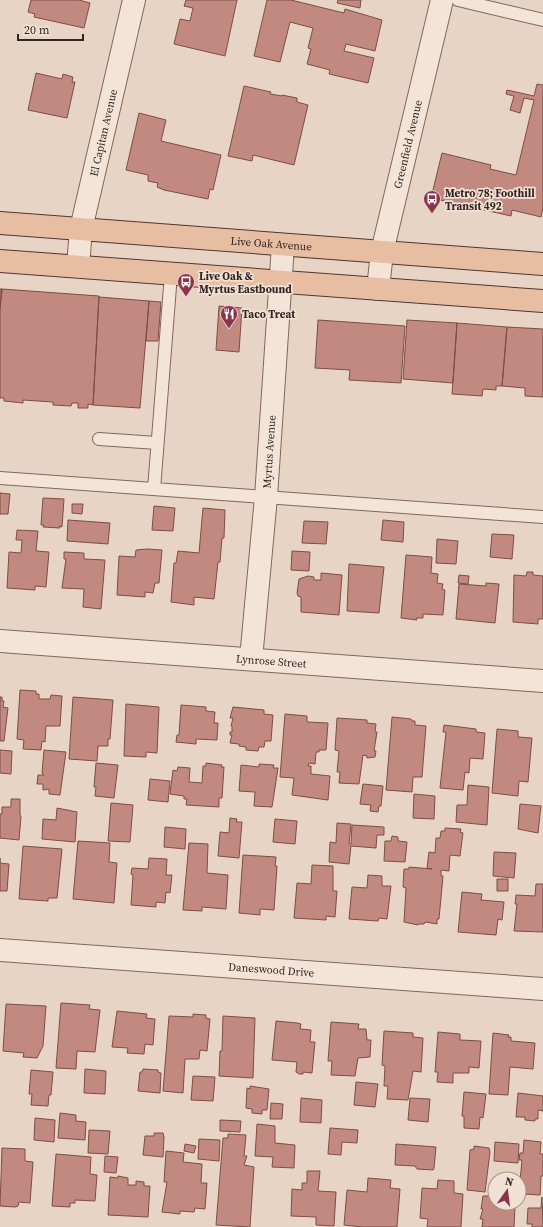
<svg xmlns="http://www.w3.org/2000/svg" width="543" height="1227" font-family="'Source Serif 4',serif">
<style>
.building{fill:#c18980;stroke:#7d4d47}
.lines{fill:none;stroke-linecap:round;stroke-linejoin:round}
.lane-casing{stroke:#81675e;stroke-width:14}
.street-casing{stroke:#81675e;stroke-width:24}
.primary-casing{stroke:#4f3731;stroke-width:24}
.lane{stroke:#f4e4d8;stroke-width:12}
.street{stroke:#f4e4d8;stroke-width:22}
.primary{stroke:#e7bea2;stroke-width:22}
.labels{text-anchor:middle;dominant-baseline:central;stroke-width:3.5;stroke-linejoin:round;paint-order:stroke}
.street-label{font-size:11px;fill:#332420;stroke:#f1e0d4}
.poi-label{font-size:11px;font-weight:bold;fill:#332420;stroke:#f1e0d4;text-anchor:start}
</style>
<rect width="100%" height="100%" fill="#e8d4c5"/>
<!-- building -->
<path class="building" d="M31 0H79L90 3 84 28 34 17 35 14 28 12Z
M186 0H237L225 56 174 44 180 19 190 21 193 8 184 6Z
M267 0H291L344 13 345 9 382 20 375 51 346 44 344 51 374 58 368 83 329 74 330 70 307 64 311 49 308 48 313 28 290 22 280 62 254 56Z
M338 0H361L360 8 337 3Z
M36 73 62 79 63 74 73 77 72 82H75L67 118 28 110Z
M537 84 543 85V208L541 217 512 210 511 216 431 198 442 153 491 165 490 169 516 175 534 100 524 98 520 113 510 110 514 96 506 94 507 90 534 96Z
M244 86 271 92 270 94 282 96V95L297 98V102L308 105 294 165 253 155 252 161 228 156Z
M139 113 166 120 161 141 221 155 213 190 210 189 208 199 164 190 157 187 158 183 148 181V175L126 170Z
M0 289H2L0 309Z
M2 289 99 296 93 405 88 404V408H78V403H72L71 406 53 405V402L23 400V403L4 401V398H0V309Z
M99 297 149 301 140 408 93 405Z
M149 301 161 302 158 341H146Z
M219 306 242 308 239 352 216 350Z
M318 320 405 326 401 383 349 380 350 370 315 368Z
M407 320 457 323 453 383 403 379Z
M457 323 507 327 502 386H496V390L483 389 482 396 452 394Z
M507 327 543 329V397L525 396V388L502 386Z
M0 493 10 494 8 514H0Z
M43 498 64 499 62 527 59 526 60 528 43 527 44 525H41Z
M72 504H83L82 514 72 513Z
M154 506 175 508 173 531 152 530Z
M203 508 225 510 224 538H222L220 562H218L214 599 194 597V605L171 602 174 563H176L178 551 199 553Z
M68 520 110 523 108 544 67 541Z
M383 520 404 522 403 542 381 540Z
M304 521 328 522 326 544 302 543Z
M17 530 38 531 36 551 49 552 46 587 35 586V590L7 588 9 552 21 553 22 540H16Z
M492 534 514 535 512 559 490 557Z
M437 539 458 541 456 564 436 563Z
M147 549 162 550 159 583H155L153 593 145 592V597L117 595 119 556 135 557 136 550Z
M292 551 310 552 309 571 291 570Z
M64 552 84 553V559L105 560 101 609 83 607 84 589 62 588 66 559H64Z
M406 555 432 557 431 573 438 574 437 583 443 584 442 589 445 590 443 615 423 614V618H416L417 620 401 618Z
M349 564 384 567 379 613 347 611Z
M527 572H533V575L543 576V619H538V624L513 622 514 575 526 576Z
M321 573 342 575 339 615 301 612V597L298 596 297 593 299 579 308 576 314 577V580H321Z
M459 575 469 576 468 584 458 583Z
M486 583 499 584 495 623 456 619 459 584 486 586Z
M20 690 36 691V694H39V699H50L51 695 62 696 60 726H46L45 742 42 741 41 750 23 749 24 740 17 739Z
M0 697H2V701H4L3 707 8 708 4 741H0Z
M73 697 113 700 110 739H108V746H98L97 761 69 759Z
M126 704 159 707 157 753 146 752V757L124 756Z
M181 705 206 707V711L215 712 214 723H218L217 740 196 739V744L176 742 177 735H179Z
M233 707 264 710V714L273 715 271 741H265L264 747H259L258 751 246 750V747L239 746V744L230 743 232 735H230V732H232V726H231L233 718H230Z
M285 714 307 716V722L328 723 326 750H319V752H316L315 764 309 763 308 766H311V774L330 776 328 800 292 795 294 778 280 777Z
M392 717 411 719 412 721H415V725L426 726 422 777H413L412 792 386 790Z
M337 718 367 720V723L376 724 375 732H377L374 751H376L375 757 367 758V756L363 755 359 784 339 783 340 772H337L339 751 335 750Z
M444 725 476 729V732L485 733 483 759 470 758 469 773 465 772 463 790 440 788 446 732H443Z
M497 729 518 731V737L532 738 528 782 519 781 518 796 492 793Z
M0 750 12 751 11 774 0 773Z
M44 750 66 752 60 795 49 794V789L43 790V784H37L38 775H44L42 773Z
M96 763 118 765 114 798 95 796 96 787H94Z
M206 763 222 765 221 767H224L222 798H219V807L186 805 187 799H184V796L170 794 173 770 177 771 178 767 190 768 189 782 202 783 203 766H206Z
M259 764 274 765 273 768H278L272 807 254 806 255 792 239 791 241 765 259 767Z
M150 779 170 781 168 802 148 800Z
M363 784 383 786 381 806H379L378 812 370 811 371 805 360 804Z
M468 785 489 787 487 825 456 822 457 805H467Z
M414 794 435 796 434 819 413 818Z
M11 799H20V815L21 816 19 840 0 838V814H2V807H11Z
M111 803 133 805 130 842 108 841Z
M520 804 541 806 538 833 518 829Z
M57 808 77 812 75 842 42 839 43 819 56 820Z
M230 818 237 819 236 822H242L239 858 218 856 220 832 229 833Z
M275 819 297 821 295 844 273 842Z
M337 823 351 824 349 844H351L352 825 384 827V835H377L376 848 351 846 349 864 329 862 330 842 336 843Z
M165 827 186 829 185 849 164 847Z
M445 828 461 829 460 832 463 833 460 856 450 855 449 871 441 870V876H443L439 919H437V924L425 922 424 924H418V925L404 922 406 888 403 887 404 869H409V867L432 869 427 868 429 852 435 853 436 838H440L441 831H445Z
M392 836 398 837V841L407 842 405 862 384 861 385 841H391Z
M78 841 110 843 109 862 117 863 114 903 73 899Z
M189 843 208 844 207 873 228 875 226 909 202 907V911L183 910Z
M23 846 62 849 57 898H48V901L19 899Z
M494 852 516 853 514 878 493 876Z
M243 855 276 857 275 866H277L274 910 260 909V915L239 913Z
M0 858V863L9 864 7 891H0Z
M149 858 167 859 166 875H172L170 893 166 892 165 903 156 902V907L131 905 133 875 131 874 132 868 148 869Z
M312 865 333 866V891H337L335 917 326 916V920L294 918 297 883 311 884Z
M368 875 382 876V886H391L387 919 379 918 378 921 349 919 352 887 367 888Z
M497 879H508V891H497Z
M536 884H543V932L514 931 517 904H515L516 895 535 896Z
M462 892 482 894 481 900 504 902 502 920 498 919 496 935 458 932Z
M61 1003 90 1005 89 1009 100 1010 95 1052 77 1051 76 1069 56 1068Z
M6 1004 46 1006 43 1046 37 1058 23 1057 24 1053 3 1051Z
M117 1011 147 1014 146 1018 155 1019 153 1045 145 1044 144 1054 127 1053 128 1048 112 1047Z
M193 1014 206 1015V1018L210 1019 207 1051 200 1050 199 1059H185L183 1093 163 1091 169 1016 193 1017Z
M223 1016 255 1018 253 1078 219 1076 220 1051H222Z
M276 1021 297 1023 301 1024 300 1029 311 1030 310 1042H315L312 1073 303 1072V1074H299L296 1072 297 1062 272 1060Z
M331 1022 359 1024 358 1029H366L367 1040H371L370 1057 358 1058 355 1076 331 1075 332 1061H328Z
M384 1031 413 1033V1037L423 1038 421 1072 413 1071 408 1100 387 1099 388 1086H384L385 1066 382 1065Z
M438 1032 460 1034V1040L481 1041 479 1068 469 1067V1073H453V1083L437 1082 438 1072H435Z
M493 1033 509 1035 508 1037H511V1041L535 1043 533 1069 510 1067 508 1095 489 1094Z
M85 1069 106 1071 105 1094 84 1093Z
M143 1069 158 1070V1072L161 1073 160 1093 138 1091 140 1072H142Z
M31 1070 53 1072 51 1095H49L48 1106 31 1105 32 1094H29Z
M193 1076 215 1077 213 1101 191 1100Z
M356 1082 378 1084 375 1107 354 1105Z
M250 1086 269 1089 267 1110H262V1114L252 1113V1109L246 1108 247 1088 250 1089Z
M464 1092 486 1094 483 1118 480 1117 479 1129 464 1128V1116H462Z
M518 1093 543 1096V1111L538 1110V1119H535V1121L525 1120V1117H516Z
M301 1098 322 1100 321 1123 300 1122Z
M410 1098 430 1099 428 1122 408 1120Z
M271 1103 283 1104 282 1119H270Z
M60 1113 76 1115V1121L86 1122 85 1140 58 1138Z
M35 1118 55 1120 54 1142 34 1140Z
M220 1120 241 1121 240 1132 220 1131Z
M257 1124 275 1126V1143L295 1145 294 1168 272 1167 273 1157 255 1156Z
M330 1128 358 1130 357 1143 342 1142 341 1155 328 1154Z
M89 1130 110 1131 108 1154 88 1153Z
M154 1133H163L164 1137 163 1157 143 1155 145 1136H154Z
M228 1134 246 1135 244 1156H247L244 1165 254 1167 250 1227 216 1225 223 1138H228Z
M199 1139 220 1140 219 1161 198 1159Z
M524 1140 541 1142 540 1154H543V1176H541L540 1195 524 1194V1192H519L522 1160H519L520 1153H523Z
M495 1142 519 1144 518 1163 494 1161Z
M185 1144 196 1146 194 1153 184 1151Z
M396 1144 436 1147 434 1168 433 1170 417 1169 415 1166 395 1165Z
M474 1146 489 1148 490 1152 485 1192 467 1190 470 1150 474 1149Z
M2 1148 25 1149V1161L33 1162 30 1203 19 1202 18 1206 15 1207 0 1206Z
M166 1151 184 1153 183 1162 202 1164 201 1183H207L205 1209 195 1208 194 1212 180 1211V1214L162 1212 167 1182H164Z
M56 1154 91 1157 90 1174 97 1175 95 1201 75 1200V1203H70V1207L52 1206Z
M105 1156 118 1157 116 1173 104 1172Z
M307 1171H320L318 1191 336 1192 334 1226 316 1225V1217L291 1216 292 1189 302 1190V1183H307Z
M118 1176 128 1178V1185H136V1181L144 1182V1186H150L148 1217 108 1215 110 1177 118 1178Z
M368 1178 391 1180 390 1188 400 1189 397 1227H362L344 1225 347 1190 367 1192Z
M438 1180 454 1181V1193L463 1194 461 1227H427L428 1219 420 1218 422 1188 437 1189Z
M483 1196H494V1205L515 1207 514 1227H482L483 1219H480L483 1209H481Z
M542 1197 543 1227H532V1224H527L528 1208H541Z"/>
<g class="lines">
<defs>
<path id="lane" d="M458 0 543 20
M99 439 157 443
M0 478 543 517
M154 489 171 274"/>
<g id="street">
<path id="s1" d="M78 266 81 229 134 0"/>
<path id="s2" d="M378 289 382 252 442 0"/>
<path id="s3" d="M0 641 543 681"/>
<path id="s4" d="M251 659 266 497 283 245"/>
<path id="s5" d="M0 950 543 989"/>
</g>
<g id="primary">
<path id="s6" d="M0 223 543 264"/>
<path d="M0 261 543 301"/>
</g>
</defs>
<!-- lane casing -->
<use href="#lane" class="lane-casing"/>
<!-- street casing -->
<use href="#street" class="street-casing"/>
<!-- primary casing -->
<use href="#primary" class="primary-casing"/>
<!-- lane -->
<use href="#lane" class="lane"/>
<!-- street -->
<use href="#street" class="street"/>
<!-- primary -->
<use href="#primary" class="primary"/>
</g>
<!-- icons -->
<defs>
<symbol id="bus-pin" viewBox="-11 -11 22 30"><path d="M0 17L-7.5 6A9.5 9.5 0 1 1 7.5 6Z" fill="#88354d" stroke="#f1e0d4"/><path d="M-5-6H5V4H4V6H2V4H-2V6H-4V4H-5ZM-3.5-4V0h7V-4ZM-3.5 1.2v1.5H-2V1.2ZM2 1.2v1.5H3.5V1.2Z" fill="#fff"/></symbol>
<symbol id="restaurant-pin" viewBox="-11 -11 22 30"><path d="M0 17L-7.5 6A9.5 9.5 0 1 1 7.5 6Z" fill="#88354d" stroke="#f1e0d4"/><path d="M-5-6h1v4h1v-4h1v4h1v-4h1v5L-1.5 .5V6h-2V.5L-5-1ZM5-6V6H3V1.5H1.5Q1.5-4 5-6Z" fill="#fff"/></symbol>
</defs>
<g fill-rule="evenodd">
<use href="#bus-pin" x="422" y="189" width="20" height="27"/>
<use href="#bus-pin" x="176" y="272" width="20" height="27"/>
<use href="#restaurant-pin" x="219" y="304" width="20" height="27"/>
</g>
<g class="labels">
<!-- street labels -->
<g class="street-label">
<text stroke="none"><textPath href="#s1" startOffset="136">El Capitan Avenue</textPath></text>
<text stroke="none"><textPath href="#s2" startOffset="148">Greenfield Avenue</textPath></text>
<text stroke="none"><textPath href="#s6" startOffset="272">Live Oak Avenue</textPath></text>
<text stroke="none"><textPath href="#s4" startOffset="208">Myrtus Avenue</textPath></text>
<text stroke="none"><textPath href="#s3" startOffset="272">Lynrose Street</textPath></text>
<text stroke="none"><textPath href="#s5" startOffset="272">Daneswood Drive</textPath></text>
</g>
<!-- poi labels -->
<g class="poi-label">
<text x="445" y="193">Metro 78; Foothill<tspan x="445" dy="13">Transit 492</tspan></text>
<text x="199" y="276">Live Oak &amp;<tspan x="199" dy="13">Myrtus Eastbound</tspan></text>
<text x="242" y="314">Taco Treat</text>
</g>
</g>
<!-- north arrow -->
<g transform="translate(507 1191) rotate(14)"><circle r="19" fill="#f1e0d4" stroke="#a5958c"/>
<path d="M0-3L7 15L0 10L-7 15Z" fill="#88354d"/>
<text y="-6" font-size="11" font-weight="bold" text-anchor="middle" fill="#332420">N</text>
</g>
<!-- scale -->
<path d="M18 34v6h65v-6" fill="none" stroke="#332420" stroke-width="2"/>
<text x="24" y="34" font-size="12" fill="#332420" stroke="#f1e0d4" stroke-width="3" paint-order="stroke">20 m</text>
</svg>
